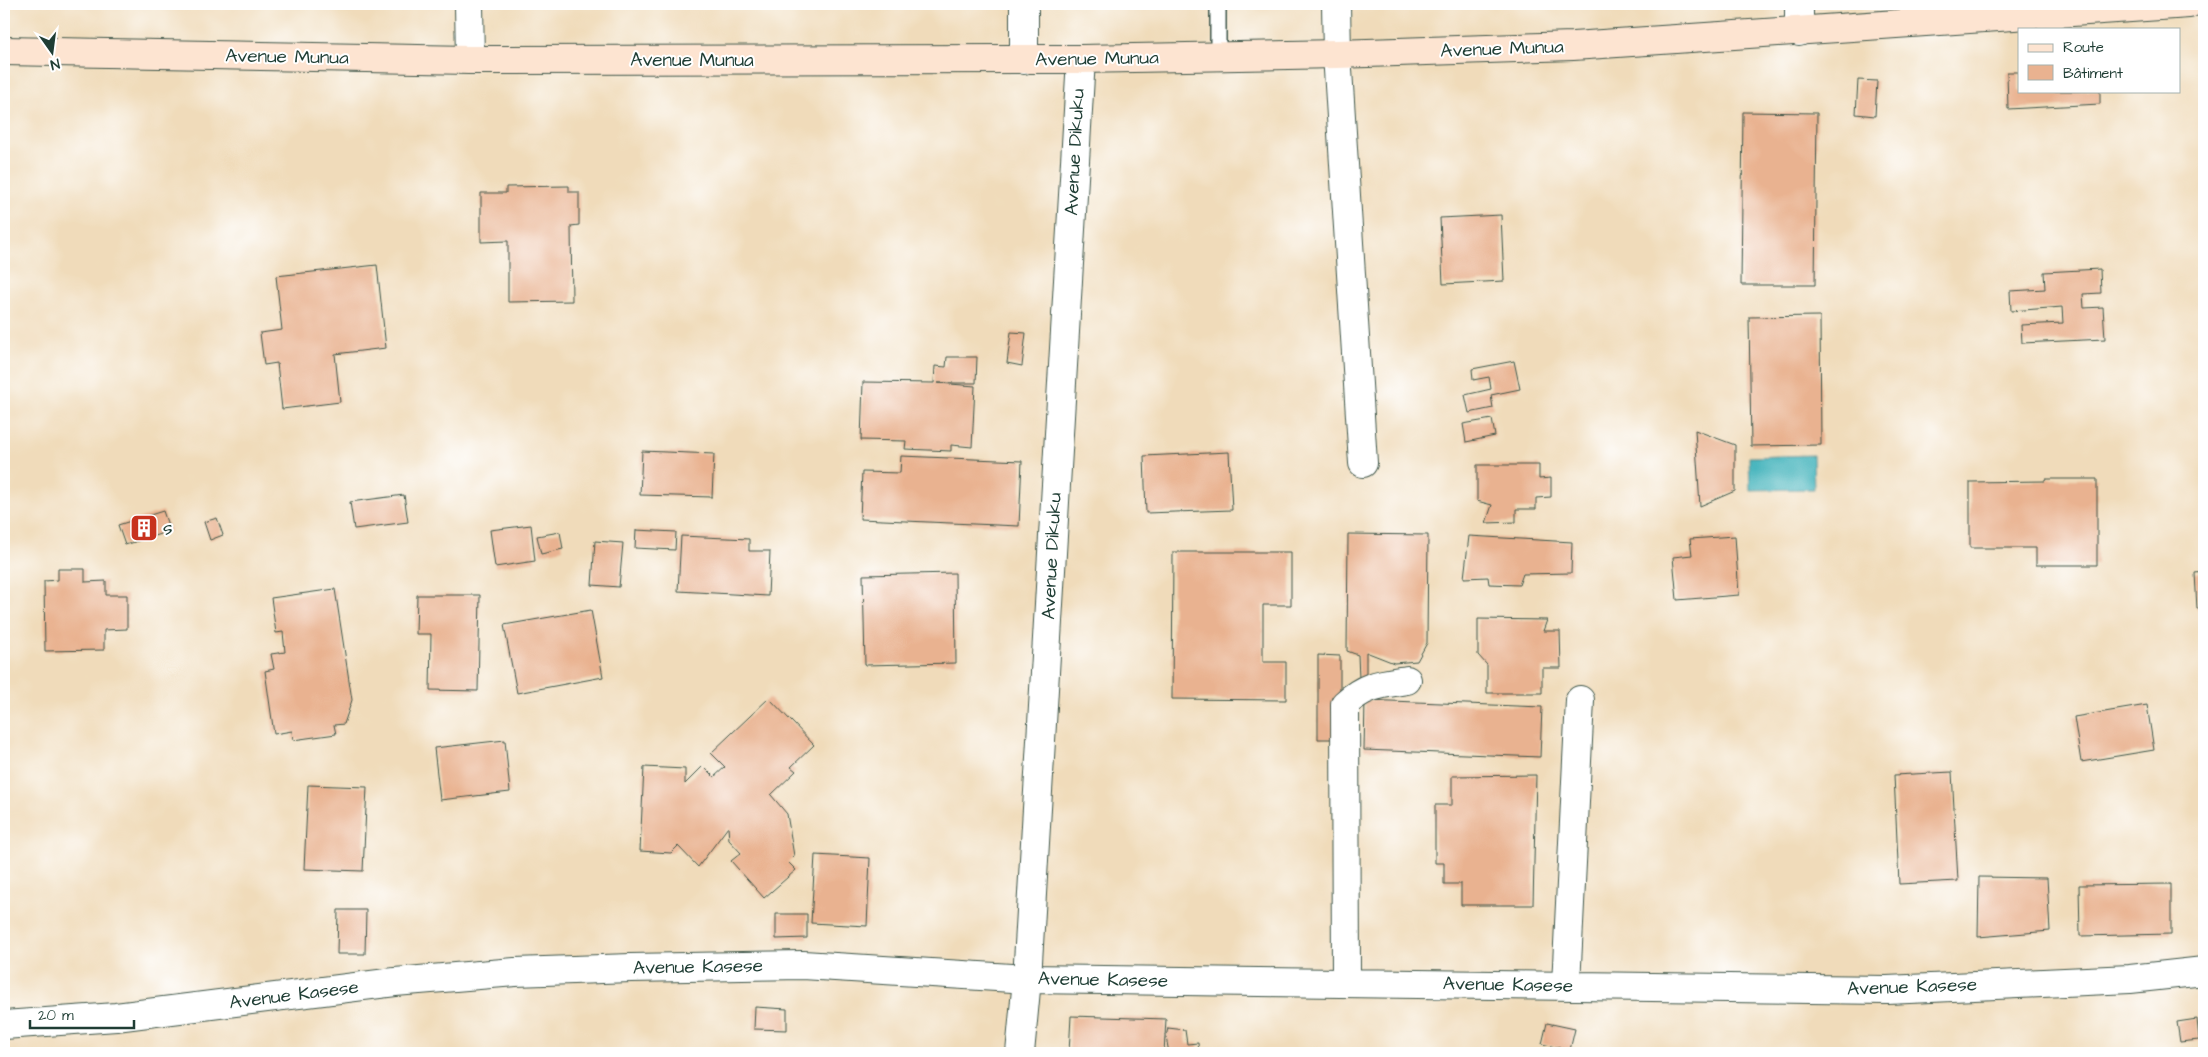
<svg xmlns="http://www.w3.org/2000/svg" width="2208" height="1057" font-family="'Architects Daughter',sans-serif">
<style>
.water{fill:#44b4bc;stroke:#327878}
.building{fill:#e9b290}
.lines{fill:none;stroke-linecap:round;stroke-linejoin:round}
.lane-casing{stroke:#3e5548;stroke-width:18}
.street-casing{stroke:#3e5548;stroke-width:30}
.secondary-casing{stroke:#3e5548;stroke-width:30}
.lane{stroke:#fff;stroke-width:15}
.street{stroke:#fff;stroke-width:28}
.secondary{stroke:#fde4d1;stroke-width:28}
.labels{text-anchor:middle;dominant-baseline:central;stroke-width:4;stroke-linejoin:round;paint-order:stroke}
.street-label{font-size:19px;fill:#1f3d34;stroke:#fff}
.poi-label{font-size:19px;fill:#1f3d34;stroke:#fff;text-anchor:start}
</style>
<rect width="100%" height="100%" fill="#fff"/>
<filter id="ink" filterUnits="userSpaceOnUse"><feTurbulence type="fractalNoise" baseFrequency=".02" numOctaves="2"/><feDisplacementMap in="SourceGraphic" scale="10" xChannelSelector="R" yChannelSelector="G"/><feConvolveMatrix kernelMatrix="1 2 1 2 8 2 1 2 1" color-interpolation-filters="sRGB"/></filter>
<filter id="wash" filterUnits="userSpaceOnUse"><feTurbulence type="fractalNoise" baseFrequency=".0096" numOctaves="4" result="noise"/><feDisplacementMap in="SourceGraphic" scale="20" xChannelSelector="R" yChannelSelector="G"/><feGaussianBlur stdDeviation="1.12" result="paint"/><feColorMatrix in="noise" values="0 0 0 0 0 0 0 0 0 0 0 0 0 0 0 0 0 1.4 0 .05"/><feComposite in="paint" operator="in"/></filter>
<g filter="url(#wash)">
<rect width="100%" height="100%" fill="#f0dbba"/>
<!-- water -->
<path class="water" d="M1813 455 1814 489 1750 490 1749 457Z"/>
<g id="blocks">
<!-- building -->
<path class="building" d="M2007 72H2019V91H2100V104L2008 109Z
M1858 80 1877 81 1875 116 1856 114Z
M1743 112 1817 113 1815 285H1741Z
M569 186V192H579V225L571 226 572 301 508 302V241L481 242V193H506V187Z
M1501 215 1504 281 1443 284 1440 218Z
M377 265 386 348 335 354 340 402 282 409 277 363 264 365 260 333 282 330 276 276Z
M2100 269 2101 293 2083 294 2084 308 2103 307 2105 339 2022 343 2021 325 2063 323 2062 307 2011 311 2010 291 2045 289 2044 272Z
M1820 316 1821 445 1751 446 1749 317Z
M1011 332 1026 333 1022 366 1007 363Z
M947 357H977L976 383H938L975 386 972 447 951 445V451L905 449 906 441 861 440 863 382 934 383 935 366 946 367Z
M1514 361 1520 389 1491 395 1493 408 1469 413 1465 395 1491 389 1489 377 1473 380 1472 369Z
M1492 419 1495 436 1466 442 1463 424Z
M1695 430 1735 445V491L1700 506Z
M642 451 714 454 712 497 640 495Z
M1229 452 1232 510 1146 513 1144 456Z
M901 456 1022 461 1019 526 860 519 862 472 900 473Z
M1477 465H1539V479L1551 478V497L1536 498V509H1516V522L1486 523 1492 505 1477 501Z
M2046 479H2097V565H2036V548H1970V482L2045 481Z
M404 495 408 522 354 529 350 502Z
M163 511 170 531 125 545 118 525Z
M217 518 223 535 210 540 204 522Z
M531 525 535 561 495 567 490 530Z
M636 530 676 532 675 550 635 548Z
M560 532 563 549 541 554 537 536Z
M1348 534 1428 535 1427 643 1417 661 1394 663 1366 652V679H1359L1358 655 1347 651Z
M681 536 749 539V551H770L768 596 678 591Z
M1469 536 1572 542 1571 573 1523 574 1519 585 1489 584 1488 577 1464 578Z
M1735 536 1739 595 1677 600 1673 557 1692 555 1690 539Z
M595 541 623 543 619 587 592 585Z
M1173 552H1291V605H1263V662H1286V700L1172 699Z
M58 569H85V582L106 581V595H127V629L104 630V650L45 651 44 581 58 580Z
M2204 572V608L2197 609 2195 573Z
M955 573 956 663 865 665 863 575Z
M335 589 352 700 344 724 334 725 336 734 293 740 292 731 274 734 265 671 274 669 271 654 285 652 283 632 276 633 271 598Z
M417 595H480L478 691 430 690 431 634H416Z
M591 610 603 677 517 693 504 625Z
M1478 619 1547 620 1543 631H1560L1561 668H1542V693H1487V665L1478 655Z
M1318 655 1340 656V739H1318Z
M769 698 814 745 791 767 796 771 771 795 787 814 794 856 788 862 796 870 764 898 731 861 741 853 729 840 728 827 698 867 678 846 671 853 640 851 644 767 685 769V784L703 766 714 777 725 767 711 753Z
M1365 700 1542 707 1540 757 1364 750Z
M2147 705 2154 750 2081 762 2074 717Z
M505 740 510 792 440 800 434 748Z
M1952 772 1958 881 1899 884 1894 775Z
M1536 775 1533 905H1461V884H1444V863H1435V805H1452V776Z
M308 785 367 787 363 871 304 869Z
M815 855 870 858 867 926 811 923Z
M1979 877 2047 878 2050 931 1978 937Z
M2171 884V934L2080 936 2079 885Z
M338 910H366L365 954H337Z
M776 914H807V938L776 939Z
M755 1007 787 1009V1030L754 1029Z
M1071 1016 1166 1019 1164 1053H1069Z
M2197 1019 2199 1040 2180 1042 2177 1022Z
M1547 1023 1575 1029 1570 1050 1542 1044Z
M1168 1028 1185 1030 1187 1044 1198 1043 1199 1053H1169L1166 1037Z"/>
</g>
</g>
<g filter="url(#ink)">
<use href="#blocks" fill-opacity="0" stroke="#3e5548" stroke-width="1"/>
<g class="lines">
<defs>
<path id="lane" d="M1218 57V4"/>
<path id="street" d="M469 4 470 60
M1024 4V60
M1336 4 1337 54 1363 463
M1799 4V32
M1346 982 1345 704C1365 685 1381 684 1407 680
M1566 985 1580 700
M4 1025 116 1017 395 982 515 972 631 968 803 965 1027 979 1887 990 2130 979 2204 971
M1020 1053 1027 979 1081 59"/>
<path id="secondary" d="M4 51 470 60 1081 59 1337 54 1573 46 2189 4"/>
</defs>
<!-- lane casing -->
<use href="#lane" class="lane-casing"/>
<!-- street casing -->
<use href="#street" class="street-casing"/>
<!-- secondary casing -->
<use href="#secondary" class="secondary-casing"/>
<!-- lane -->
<use href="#lane" class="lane"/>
<!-- street -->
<use href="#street" class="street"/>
<!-- secondary -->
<use href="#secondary" class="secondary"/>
</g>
</g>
<!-- icons -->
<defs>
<symbol id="building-square" viewBox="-11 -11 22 22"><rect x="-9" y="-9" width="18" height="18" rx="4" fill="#c8321e" stroke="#fff"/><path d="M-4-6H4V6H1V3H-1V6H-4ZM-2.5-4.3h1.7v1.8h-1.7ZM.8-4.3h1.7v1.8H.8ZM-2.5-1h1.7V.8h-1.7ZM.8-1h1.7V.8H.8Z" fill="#fff"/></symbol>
</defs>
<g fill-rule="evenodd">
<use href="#building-square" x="128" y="512" width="32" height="32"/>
</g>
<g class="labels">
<!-- street labels -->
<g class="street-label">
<text transform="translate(1502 49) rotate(-2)">Avenue Munua</text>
<text transform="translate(287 57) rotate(1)">Avenue Munua</text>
<text transform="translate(1097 59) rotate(-1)">Avenue Munua</text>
<text x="692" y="60">Avenue Munua</text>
<text transform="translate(1075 152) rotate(-87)">Avenue Dikuku</text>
<text transform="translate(1052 556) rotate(-87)">Avenue Dikuku</text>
<text transform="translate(698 967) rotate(-1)">Avenue Kasese</text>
<text transform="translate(1103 980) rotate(1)">Avenue Kasese</text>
<text transform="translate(1508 985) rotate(1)">Avenue Kasese</text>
<text transform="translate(1912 987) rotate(-2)">Avenue Kasese</text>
<text transform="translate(294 995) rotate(-7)">Avenue Kasese</text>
</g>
<!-- poi labels -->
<g class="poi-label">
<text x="163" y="528">s</text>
</g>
</g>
<!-- margin -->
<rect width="2208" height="1057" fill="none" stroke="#fff" stroke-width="20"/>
<!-- legend -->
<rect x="2018" y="28" width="162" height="65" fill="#ffffff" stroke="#a5b1ae"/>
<rect x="2028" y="44" width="25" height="8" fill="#fde4d1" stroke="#a5b1ae"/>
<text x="2063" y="52" font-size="15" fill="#1f3d34">Route</text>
<rect x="2028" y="65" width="25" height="15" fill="#e9b290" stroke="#a5b1ae"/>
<text x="2063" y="78" font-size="15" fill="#1f3d34">Bâtiment</text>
<!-- north arrow -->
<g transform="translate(52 52) rotate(166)" stroke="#ffffff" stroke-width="4" paint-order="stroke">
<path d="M0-4L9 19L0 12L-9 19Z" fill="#1f3d34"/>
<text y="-8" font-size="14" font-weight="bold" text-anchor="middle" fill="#1f3d34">N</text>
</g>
<!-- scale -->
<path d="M30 1020v8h104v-8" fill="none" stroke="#1f3d34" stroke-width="2.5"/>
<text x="38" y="1020" font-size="15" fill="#1f3d34" stroke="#ffffff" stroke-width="4" paint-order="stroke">20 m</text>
</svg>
